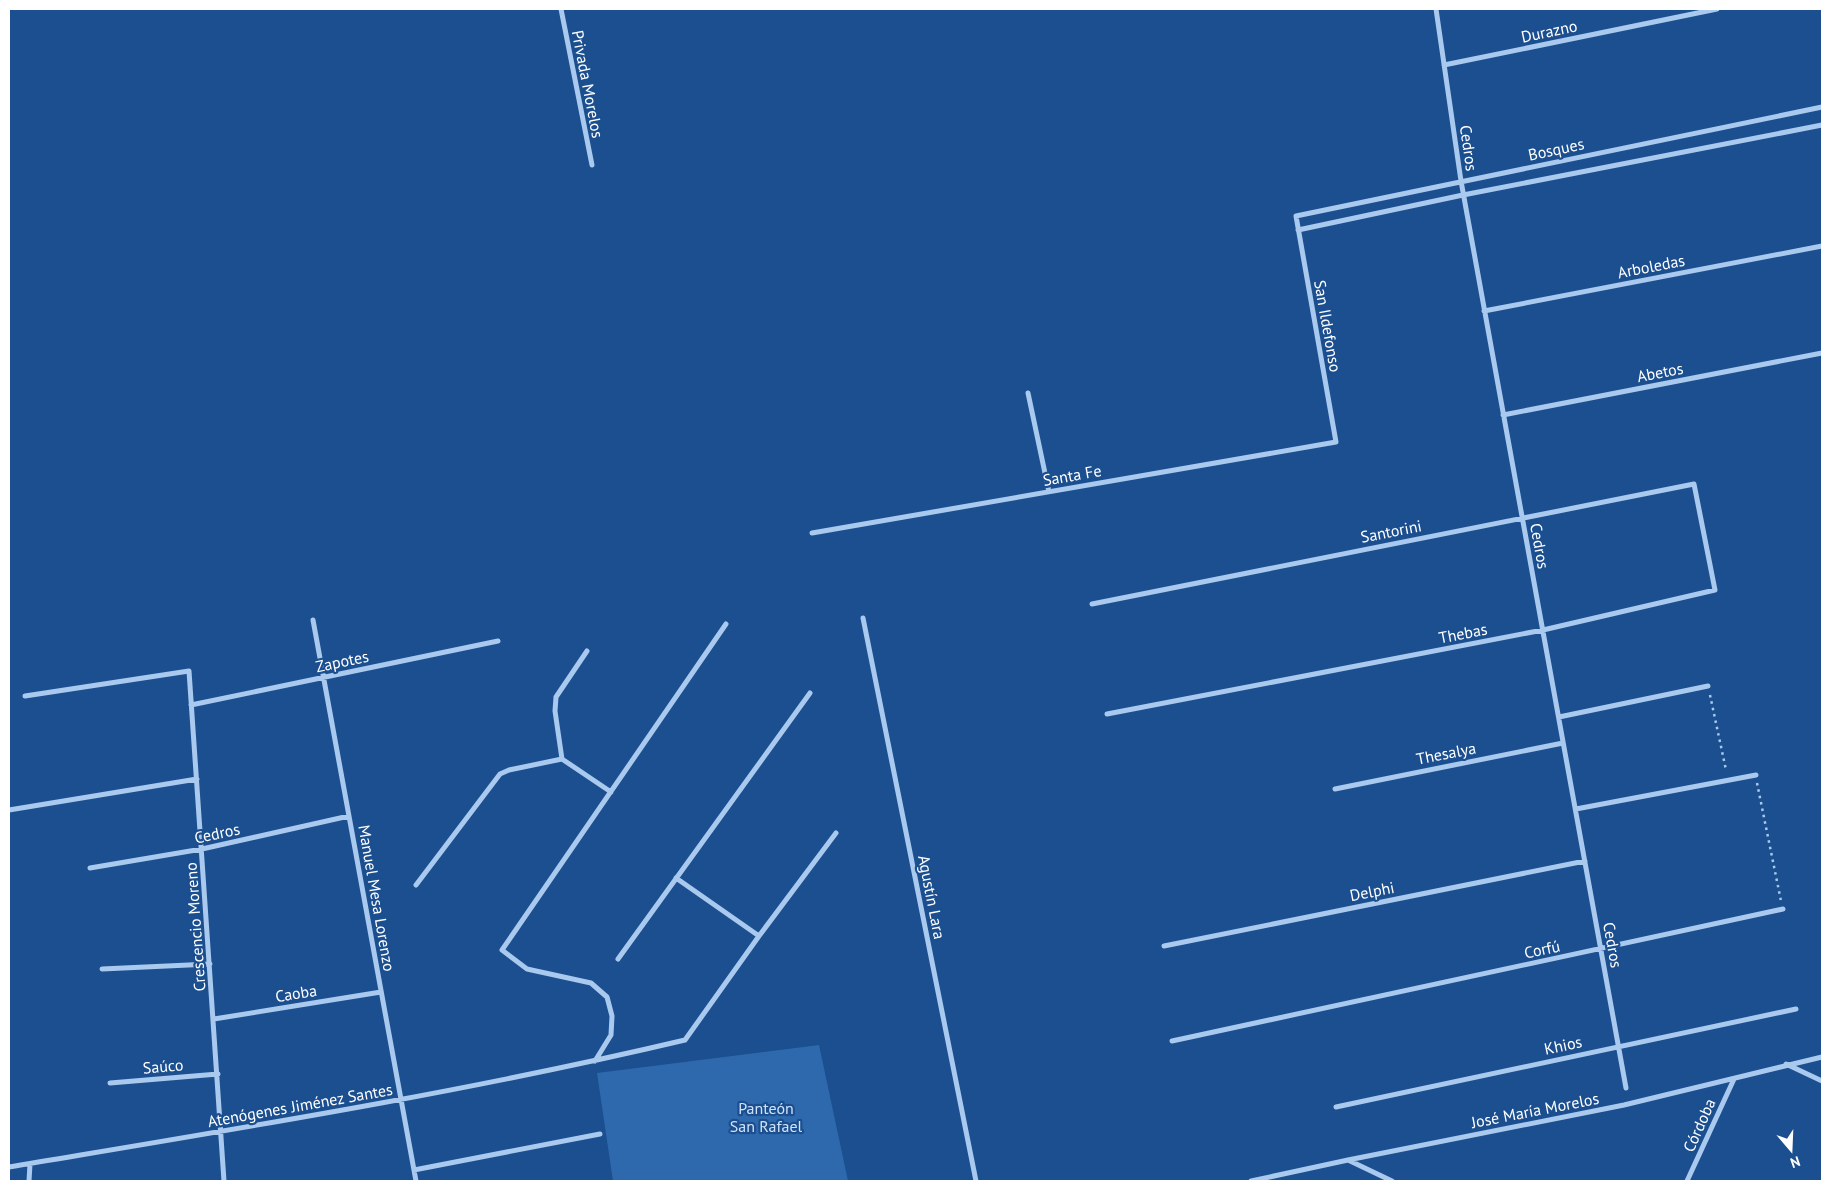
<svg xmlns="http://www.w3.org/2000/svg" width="1831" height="1190" font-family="'PT Sans',sans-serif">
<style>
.green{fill:#2e69ad}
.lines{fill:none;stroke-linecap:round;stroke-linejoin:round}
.path{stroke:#a9c9ee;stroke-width:2.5;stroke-dasharray:2.5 4;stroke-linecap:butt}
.street{stroke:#a9c9ee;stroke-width:5}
.labels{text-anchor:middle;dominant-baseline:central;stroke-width:4.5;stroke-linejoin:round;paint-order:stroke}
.street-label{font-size:16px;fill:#fff;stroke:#1b4f8f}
.park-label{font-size:16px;fill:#cfe3fa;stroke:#1b4f8f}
</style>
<rect width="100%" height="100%" fill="#1b4f8f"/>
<!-- green -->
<path class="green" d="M819 1045 848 1181H613L597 1073Z"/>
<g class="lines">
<!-- path -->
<path class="path" d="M1710 695 1726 770
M1757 783 1781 901"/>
<!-- street -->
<path class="street" d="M561 9 592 165
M1436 9 1461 181 1626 1088
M1444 65 1717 9
M1298 230 1463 195 1822 125
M1484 311 1822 246
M1028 393 1049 492
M1503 415 1822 353
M812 533 1336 442 1296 216 1822 107
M1092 604 1694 484 1715 590 1543 630 1107 714
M863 618 976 1181
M313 620 416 1181
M25 696 189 671 224 1181
M191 705 498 641
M1559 717 1708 686
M562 759 611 792
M1335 789 1563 743
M1576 809 1756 775
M9 810 197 779
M90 868 202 849 349 816
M676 878 759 936
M416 885 500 774 509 770 562 759 555 711 556 697 587 651
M1164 946 1585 861
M618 959 810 693
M102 969 210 964
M214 1019 381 992
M1172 1041 1783 909
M595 1061 611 1035 612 1016 607 997 591 983 527 969 502 950 726 624
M1786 1064 1822 1081
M110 1083 218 1074
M1336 1107 1796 1009
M1348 1160 1392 1181
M9 1167C235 1129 461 1093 685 1040L759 936 836 833
M414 1170 600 1134
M29 1181 30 1164
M1251 1181 1348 1160 1624 1105 1822 1057
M1687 1181 1734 1079"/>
</g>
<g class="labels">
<!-- street labels -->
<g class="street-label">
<text transform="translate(1549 31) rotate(-12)">Durazno</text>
<text transform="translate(588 84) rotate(79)">Privada Morelos</text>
<text transform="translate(1469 148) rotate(82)">Cedros</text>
<text transform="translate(1556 149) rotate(-12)">Bosques</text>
<text transform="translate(1651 266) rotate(-11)">Arboledas</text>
<text transform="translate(1328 326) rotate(80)">San Ildefonso</text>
<text transform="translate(1660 372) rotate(-11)">Abetos</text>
<text transform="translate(1072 475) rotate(-10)">Santa Fe</text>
<text transform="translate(1391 531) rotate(-11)">Santorini</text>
<text transform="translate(1540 546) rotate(80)">Cedros</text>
<text transform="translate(1463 633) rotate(-11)">Thebas</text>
<text transform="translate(342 661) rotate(-12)">Zapotes</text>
<text transform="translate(1446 753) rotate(-11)">Thesalya</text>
<text transform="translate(217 833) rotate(-12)">Cedros</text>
<text transform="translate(1372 891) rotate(-11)">Delphi</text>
<text transform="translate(932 897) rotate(79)">Agustín Lara</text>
<text transform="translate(377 898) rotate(80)">Manuel Mesa Lorenzo</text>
<text transform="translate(195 927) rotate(-94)">Crescencio Moreno</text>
<text transform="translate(1613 945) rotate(80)">Cedros</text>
<text transform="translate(1542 949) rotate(-12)">Corfú</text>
<text transform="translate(296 993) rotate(-9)">Caoba</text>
<text transform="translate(1563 1045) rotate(-12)">Khios</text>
<text transform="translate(163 1066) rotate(-5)">Saúco</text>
<text transform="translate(300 1105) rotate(-10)">Atenógenes Jiménez Santes</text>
<text transform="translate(1535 1110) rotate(-11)">José María Morelos</text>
<text transform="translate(1699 1125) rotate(-66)">Córdoba</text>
</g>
<!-- park labels -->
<g class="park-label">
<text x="766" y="1108">Panteón<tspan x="766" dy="18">San Rafael</tspan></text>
</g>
</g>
<!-- border -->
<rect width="1831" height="1190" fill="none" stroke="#ffffff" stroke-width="20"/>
<!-- north arrow -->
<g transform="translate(1791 1150) rotate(161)" stroke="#1b4f8f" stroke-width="4" paint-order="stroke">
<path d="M0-4L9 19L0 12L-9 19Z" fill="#ffffff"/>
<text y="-8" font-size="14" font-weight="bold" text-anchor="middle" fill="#ffffff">N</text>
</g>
</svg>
